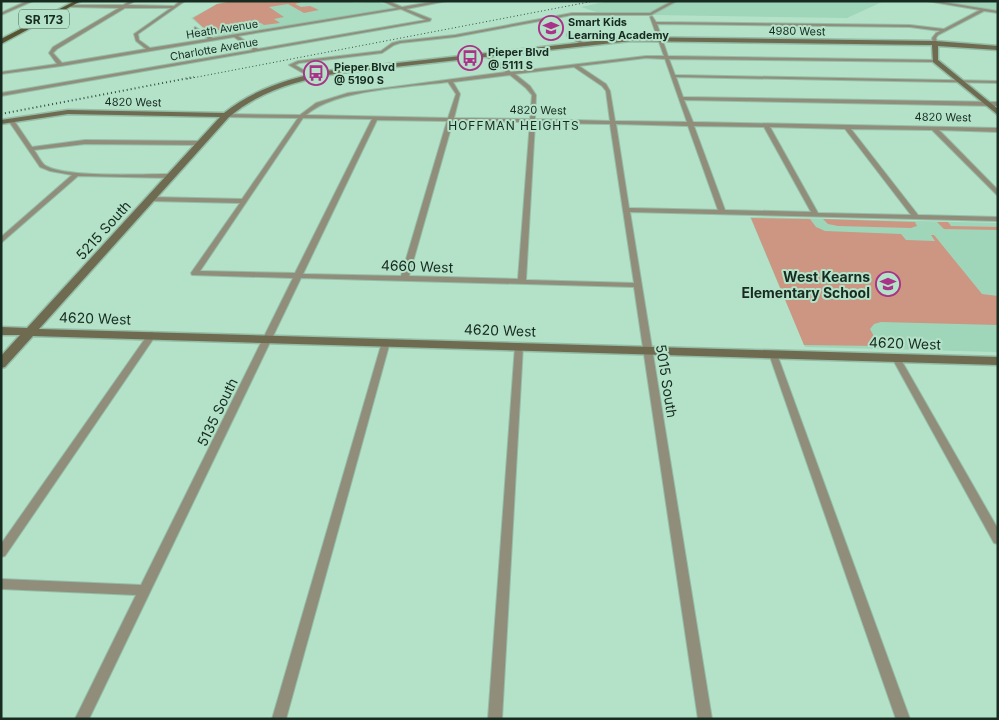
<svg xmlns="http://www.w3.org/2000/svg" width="999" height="720" font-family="Inter,sans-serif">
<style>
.built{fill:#9fd5b9}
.green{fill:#cc9682}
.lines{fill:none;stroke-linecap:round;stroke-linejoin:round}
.street-casing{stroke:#94bda7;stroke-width:2}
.secondary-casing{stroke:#94bda7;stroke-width:3}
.primary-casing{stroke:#94bda7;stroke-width:3}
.street{fill:#908d7b;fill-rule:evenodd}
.secondary{fill:#6f6b50;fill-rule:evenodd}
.primary{fill:#575331;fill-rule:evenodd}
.rail-far1{stroke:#334b3e;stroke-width:1;stroke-dasharray:1 2.5;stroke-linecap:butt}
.rail{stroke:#334b3e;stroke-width:2;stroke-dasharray:1 3;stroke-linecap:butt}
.labels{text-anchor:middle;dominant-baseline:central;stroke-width:4;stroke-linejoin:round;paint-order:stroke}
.far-poi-label{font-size:11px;font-weight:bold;fill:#182b21;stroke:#b3e2c8;text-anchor:start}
.far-street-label{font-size:11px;fill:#182b21;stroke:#b3e2c8}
.shield{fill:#b3e2c8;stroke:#466253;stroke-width:1}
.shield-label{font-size:12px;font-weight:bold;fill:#182b21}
.far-neighbourhood-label{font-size:12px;letter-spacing:1px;fill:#182b21;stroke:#b3e2c8}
.street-label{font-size:14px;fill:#182b21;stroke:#b3e2c8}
.poi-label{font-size:14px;font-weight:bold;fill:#182b21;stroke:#b3e2c8;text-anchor:end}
</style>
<rect width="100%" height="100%" fill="#b3e2c8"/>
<!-- built -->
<path class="built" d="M235 1H349L354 3 377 1 394 8 215 38 191 18 217 4Z
M609 1H884L847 18 656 15 599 13 581 7Z
M936 1H998V11H996Z
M750 217 998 223V352L805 347Z"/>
<!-- green -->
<path class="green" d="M233 1H305L295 4 301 7 310 6 319 10 304 13 288 4 269 7 284 17 274 19 280 23 264 25 261 23 208 32 193 18 217 4Z
M751 218 810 219 816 227 825 231 901 234 906 240 935 241 931 235H934L982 294 998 296V325L881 322 874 324 870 329 879 346 804 345Z
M823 219 915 222 917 226 911 228 838 226 828 224Z
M937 222H948L951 226 998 227V230L944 229Z"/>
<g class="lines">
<defs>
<path id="street" d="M27 1H33L1 15V13Z
M130 1H135L128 5 174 6 180 1H185L138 34 139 40 150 48 208 39 194 29 195 27 213 38 397 8 382 1H388L402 7 437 1H447L406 9 431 19 430 21 1 96V93L253 50 234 37 61 66 1 74V72L57 64 49 53 53 47 119 8 71 7 70 5H123ZM125 8H171L134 34 136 41 146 49 62 63 53 53 57 49ZM401 9 426 20 258 49 238 36Z
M672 1H677L651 15H572L455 37 400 43 394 45 382 53 299 63 295 65 312 75V77H310L289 65 298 61 381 51 392 43 400 41 455 35 572 13H650Z
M927 1H937L998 11V13L984 11 938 35 936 38 937 43 935 44 933 43 932 38 936 33 940 31 910 27 657 24 668 56 935 60 937 61 935 62 669 59 675 75 998 81V83L676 77 683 97 998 102V106L684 100 693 122 998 128V132L939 130 998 190V196L932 130 851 129 918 215 998 217V221L630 212 712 719H698L634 287 301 278 89 719H75L136 595 1 589V579L141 585 293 278 192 275 191 273 240 203 150 201 147 199 150 197 242 199 298 118 226 117 224 116V114L300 115 316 103 348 93 506 72 484 55 486 53 511 72 646 56H664L650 17 652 16 656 22 910 25 944 29 980 10ZM646 58 665 59 687 122 615 121 610 91 606 84 579 66ZM574 67 602 86 606 91 610 121 535 119 536 95 530 86 515 74ZM510 75 526 88 532 95 530 119 454 118 460 94 453 82ZM448 82 456 94 448 118 306 115C335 89 410 87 448 82ZM303 118 372 119 295 273 200 271ZM377 120 447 121 401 276 303 274ZM453 121 530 122 518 279 409 276ZM535 123 610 124 634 283 526 280ZM616 124 688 126 718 210 629 208ZM694 126 764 127 811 212 725 210ZM770 127 845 129 911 215 818 213Z
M567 34H569L584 43 581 44 567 36Z
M9 119H13L32 147 85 140 200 141 203 143 200 145 85 144 34 150C38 155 41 163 46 166 68 178 143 174 171 174L174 176 171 178 78 176 1 243V237L72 175 50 171 40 167 8 120Z
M152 332 156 335 5 556 1 557V544L149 333Z
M386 339 390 342 286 719H272L382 342Z
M519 343 523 346 502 719H488L515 346Z
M773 351 777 354 910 719H896L769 354Z
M896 355 900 358 998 529V544L994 543 892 358Z"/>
<path id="secondary" d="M631 37 935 41 998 46V50L938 46V60L998 109V115L933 62 932 45H927L631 41 340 73C299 80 261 90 229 117L39 329 998 357V365L33 336 5 367 1 368V356L20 335H1V327L27 328 220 117 68 114 1 124V120L68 110 224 113C254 89 288 79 325 71Z"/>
<path id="primary" d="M75 1H81L1 44V39Z"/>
</defs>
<!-- street casing -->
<use href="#street" class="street-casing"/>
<!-- secondary casing -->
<use href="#secondary" class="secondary-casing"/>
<!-- primary casing -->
<use href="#primary" class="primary-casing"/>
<!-- street -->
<use href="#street" class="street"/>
<!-- secondary -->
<use href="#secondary" class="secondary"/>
<!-- primary -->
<use href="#primary" class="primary"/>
<!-- rail-far1 -->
<path class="rail-far1" d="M187 79 594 1"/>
<!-- rail -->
<path class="rail" d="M1 114 194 77"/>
</g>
<!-- icons -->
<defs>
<symbol id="school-ring" viewBox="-11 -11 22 22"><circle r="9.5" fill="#b3e2c8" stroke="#aa3288" stroke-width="1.5"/><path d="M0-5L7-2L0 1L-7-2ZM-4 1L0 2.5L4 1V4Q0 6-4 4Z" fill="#aa3288"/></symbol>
<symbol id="bus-ring" viewBox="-11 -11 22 22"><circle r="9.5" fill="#b3e2c8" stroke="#aa3288" stroke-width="1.5"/><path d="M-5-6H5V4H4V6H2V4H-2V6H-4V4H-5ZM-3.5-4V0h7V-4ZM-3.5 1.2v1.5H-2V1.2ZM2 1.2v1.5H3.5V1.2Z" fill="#aa3288"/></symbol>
</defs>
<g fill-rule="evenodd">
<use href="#school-ring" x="537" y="14" width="28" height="28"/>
<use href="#bus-ring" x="456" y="44" width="28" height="28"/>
<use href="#bus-ring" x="302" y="59" width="28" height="28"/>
<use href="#school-ring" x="874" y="270" width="28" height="28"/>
</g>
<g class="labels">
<!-- far-poi labels -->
<g class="far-poi-label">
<text x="568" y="22">Smart Kids<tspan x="568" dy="13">Learning Academy</tspan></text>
<text x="488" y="52">Pieper Blvd<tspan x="488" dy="13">@ 5111 S</tspan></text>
<text x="334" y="67">Pieper Blvd<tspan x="334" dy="13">@ 5190 S</tspan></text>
</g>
<!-- far-street labels -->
<g class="far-street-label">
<text transform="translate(222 29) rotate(-9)">Heath Avenue</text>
<text transform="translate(797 31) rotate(1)">4980 West</text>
<text transform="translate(214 49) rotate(-10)">Charlotte Avenue</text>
<text transform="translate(133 102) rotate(1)">4820 West</text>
<text transform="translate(538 110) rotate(1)">4820 West</text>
<text transform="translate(943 117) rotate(1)">4820 West</text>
</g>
<!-- shield labels -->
<rect class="shield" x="19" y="9.5" width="50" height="19" rx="4"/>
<g class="shield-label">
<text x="44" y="19">SR 173</text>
</g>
<!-- far-neighbourhood labels -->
<g class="far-neighbourhood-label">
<text x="514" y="125">HOFFMAN HEIGHTS</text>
</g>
<!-- street labels -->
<g class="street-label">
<text transform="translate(103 230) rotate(-48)">5215 South</text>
<text transform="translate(417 266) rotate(2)">4660 West</text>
<text transform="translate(95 318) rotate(2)">4620 West</text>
<text transform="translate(500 330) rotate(2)">4620 West</text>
<text transform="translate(905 343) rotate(2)">4620 West</text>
<text transform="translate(667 381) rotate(81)">5015 South</text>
<text transform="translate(217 412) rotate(-64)">5135 South</text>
</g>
<!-- poi labels -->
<g class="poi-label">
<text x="870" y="276">West Kearns<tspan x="870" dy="16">Elementary School</tspan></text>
</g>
</g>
<!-- border -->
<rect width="999" height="720" fill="none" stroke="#182b21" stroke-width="5"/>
</svg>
